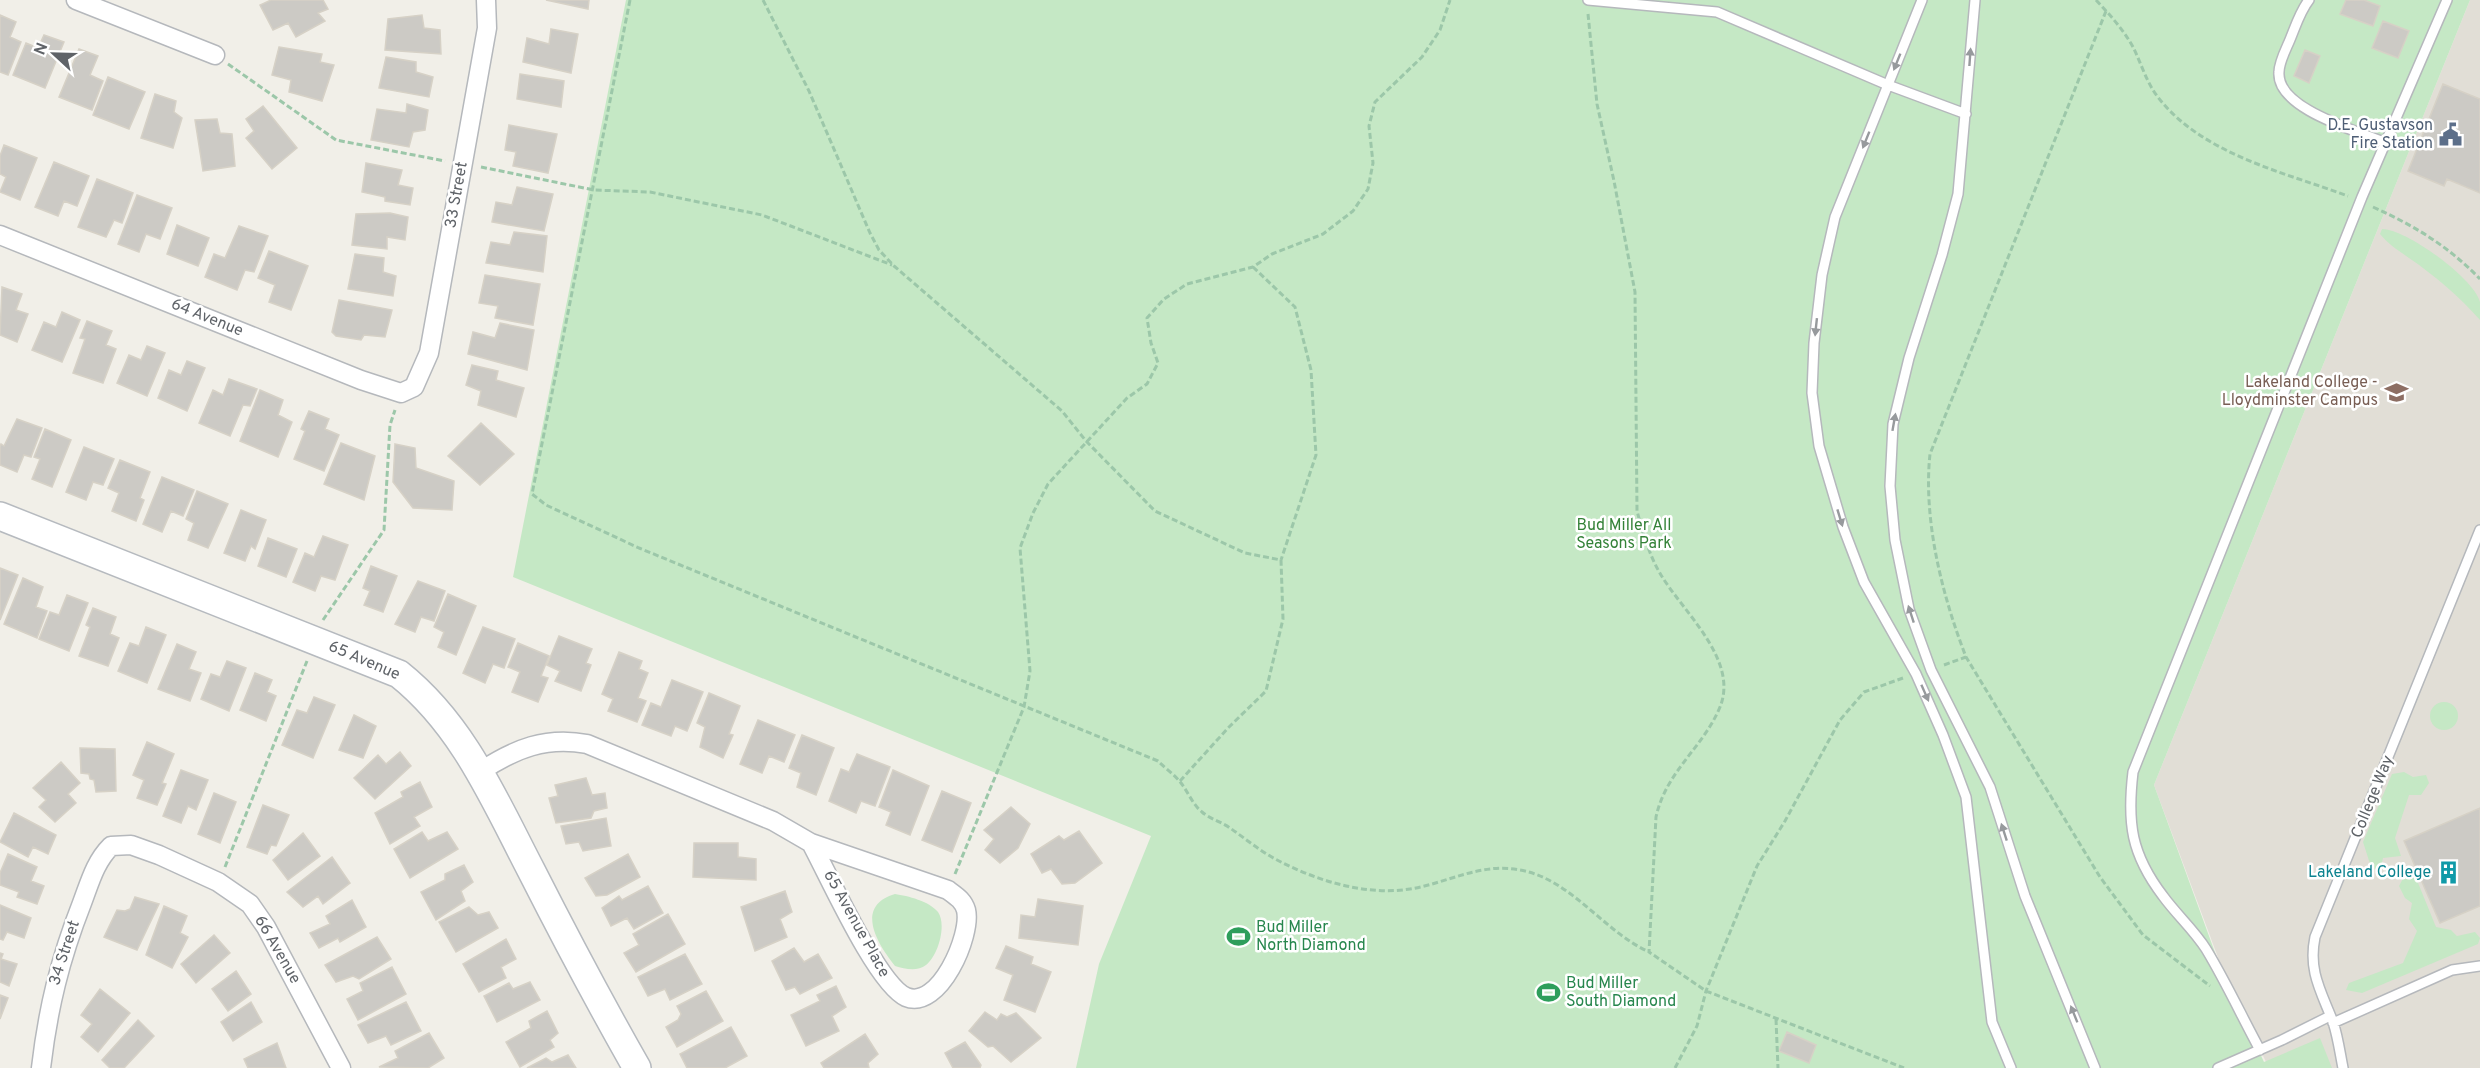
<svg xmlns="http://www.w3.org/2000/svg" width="2480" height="1068" font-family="Overpass,sans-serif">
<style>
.education{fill:#e1ded6}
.green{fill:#c5e8c5}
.building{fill:#cccac5;stroke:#d6d1c6;stroke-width:1.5}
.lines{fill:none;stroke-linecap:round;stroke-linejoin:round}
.lane-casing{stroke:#b5b8bc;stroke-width:12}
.street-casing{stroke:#b5b8bc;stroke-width:21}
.secondary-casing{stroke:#b6babf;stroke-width:30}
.path{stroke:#9cc7a9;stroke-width:3;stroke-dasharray:6 3;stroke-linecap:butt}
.lane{stroke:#fff;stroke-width:9}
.street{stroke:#fff;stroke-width:18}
.secondary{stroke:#fff;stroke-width:27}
.oneway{fill:#979a9d}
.labels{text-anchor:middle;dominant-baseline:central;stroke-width:5;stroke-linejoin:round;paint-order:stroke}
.service-label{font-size:16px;fill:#4e5e75;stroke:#fff;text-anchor:end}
.street-label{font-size:16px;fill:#5f6368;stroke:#fff}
.education-label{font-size:16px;fill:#785e54;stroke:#fff;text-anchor:end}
.park-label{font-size:16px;fill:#348238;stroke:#fff}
.culture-label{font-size:16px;fill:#0d838f;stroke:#fff;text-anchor:end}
.leisure-label{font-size:16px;fill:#27864d;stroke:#fff;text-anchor:start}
</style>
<rect width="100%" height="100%" fill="#f1efe8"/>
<!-- education -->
<path class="education" d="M2470 0H2480V1068H2269L2226 979 2154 785Z"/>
<!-- green -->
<path class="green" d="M626 0H2470L2154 785 2225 980 2264 1062 2320 1038 2332 1068H1076L1099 964 1151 836 513 577Z
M2382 229C2406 229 2474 278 2480 302 2480 307 2480 315 2480 320 2460 297 2434 275 2409 258 2398 250 2389 245 2380 234Z
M2430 716a14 14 0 1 1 28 0a14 14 0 1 1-28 0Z
M2404 772 2413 777 2426 775 2429 783 2421 795H2409L2395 838 2401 856 2383 858 2381 867 2372 870 2363 842 2392 774Z
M2406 873H2414L2436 927 2451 930 2457 936 2475 932 2480 938 2478 944 2362 993 2346 990 2349 983 2403 963 2417 931 2409 919 2412 903 2405 898 2399 886Z
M895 894C908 896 929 901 938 912 947 925 938 956 926 965 917 972 905 969 895 966 876 942 855 906 895 894Z"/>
<!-- building -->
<path class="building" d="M271 0H323L328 9 318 13 325 21 296 37 288 23 273 30 260 5Z
M546 0H589L588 9Z
M2346 0H2364L2380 6 2373 26 2340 14Z
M0 15 16 22 10 37 21 42 8 75 0 72Z
M422 15 424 28 440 30 441 54 385 50 388 19Z
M2383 21 2409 31 2398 58 2372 48Z
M551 29 578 34 571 73 523 62 527 38 549 44Z
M44 35 64 42 45 88 13 75 26 43 38 48Z
M279 47 322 54 320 62 334 65 322 101 289 92 291 80 272 75Z
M79 49 98 56 90 75 103 81 92 110 59 97Z
M2305 50 2320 56 2309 83 2294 76Z
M386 57 416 62V72L433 77 429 97 379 88Z
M520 74 564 81 561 107 517 99Z
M108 77 145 92 129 129 93 115Z
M2443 84 2480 99V193L2447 179 2444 186 2408 171Z
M155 94 176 101 174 112 182 118 173 148 141 138Z
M407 104 428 110 425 130 413 132 409 147 371 140 377 109 406 113Z
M263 106 297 148 272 169 246 138 254 131 246 119Z
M217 119 220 133 232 134 235 166 203 171 195 120Z
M509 125 557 134 548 173 513 166 516 152 505 150Z
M4 145 37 158 20 200 0 192 6 177 0 174V156Z
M54 162 89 176 77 206 64 201 58 216 35 207Z
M366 163 402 170 398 185 413 188 410 205 385 201V197L362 192Z
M97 179 133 193 122 223 114 220 106 237 78 227Z
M517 187 553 194 544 231 492 222 496 202 512 205Z
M137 195 172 208 160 239 146 234 139 252 118 244Z
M390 213 408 217 405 240 387 237V249L352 245 356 214Z
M177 225 209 238 198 266 167 254Z
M239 226 268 236 254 272 245 270 237 290 205 277 214 254 225 258Z
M514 232 547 236 543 272 486 263 491 242 510 245Z
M269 251 308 266 291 310 269 302 275 285 258 278Z
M355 254 384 258 383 272 396 276 393 296 348 289Z
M485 275 540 284 533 325 495 318 498 306 479 303Z
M2 287 22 294 16 310 28 314 17 342 0 335Z
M339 300 392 310 385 337 364 335 361 340 336 336 332 332Z
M62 312 80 320 62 362 32 350 44 322 56 327Z
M87 321 112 331 106 345 116 349 103 383 73 373 85 339 80 338Z
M500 323 534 330 527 370 468 354 473 332 495 338Z
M147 346 165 353 147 396 117 383 129 355 141 360Z
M187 361 205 368 187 411 158 398 169 370 181 375Z
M472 365 498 371 496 380 524 388 516 417 478 405 481 391 466 385Z
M229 379 257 389 250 406 243 405 230 436 199 423 213 390 223 395Z
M260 390 283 400 278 415 292 422 278 457 240 441Z
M309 411 329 419 325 429 339 435 324 471 294 459 305 431 301 429Z
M17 419 42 428 31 457 24 455 17 472 0 465V447L1 444 4 446Z
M481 423 514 454 480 485 448 456Z
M45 429 71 440 52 487 32 479 40 459 34 457Z
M341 443 375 456 364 500 324 484Z
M395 444 415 448 416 468 454 481 452 510 413 508 393 482Z
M84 447 114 459 103 485 93 482 86 500 66 492Z
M120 460 150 472 140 498 144 500 136 521 112 511 119 493 108 488Z
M162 477 194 490 183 516 171 511 162 532 143 524Z
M197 491 228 504 208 548 188 540 194 523 186 519Z
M241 510 266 520 255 549 251 546 245 561 224 553Z
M323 536 348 545 335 580 321 576 315 591 293 582 305 553 314 557Z
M268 538 297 549 286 577 258 566Z
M371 566 397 576 383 612 364 605 370 591 363 588Z
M0 568 18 575 0 620Z
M23 578 43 587 36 607 47 611 37 638 4 624Z
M418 581 445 591 434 621 421 617 415 632 395 624Z
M448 594 476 606 456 655 438 647 444 632 434 627Z
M67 595 88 603 69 651 39 639 50 612 59 615Z
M93 608 116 617 110 634 119 638 108 666 79 656 90 627 86 625Z
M146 627 166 635 147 683 118 671 130 643 139 646Z
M483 627 515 639 504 668 493 664 485 683 463 673Z
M559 636 592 649 586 663 591 665 581 691 555 681 560 671 547 665Z
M518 643 549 656 541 676 548 678 538 702 512 692 520 672 508 667Z
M177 644 196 652 189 669 201 673 190 701 158 689Z
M619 652 642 661 639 669 648 673 638 698 646 701 637 722 608 711 613 699 602 694Z
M227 661 246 668 229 711 201 699 211 674 220 677Z
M255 673 272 680 267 692 276 696 266 721 240 710Z
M672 680 703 692 687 731 675 726 671 736 642 725 651 703 661 707Z
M709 693 740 706 729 734 733 735 723 758 700 747 705 727 697 723Z
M314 697 335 705 313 758 282 745 297 710 307 713Z
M354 715 376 726 363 758 339 750Z
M758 720 795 735 784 762 769 756 762 773 740 764Z
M802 735 834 748 816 795 797 787 801 773 789 768Z
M147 742 174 754 162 783 166 784 157 805 137 798 144 780 133 775Z
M80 748 115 749 116 791 96 792 94 780 90 779 89 774 81 773Z
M400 752 411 766 375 799 354 778 378 755 386 764Z
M857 754 890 767 875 806 861 801 856 813 829 801 841 769 849 772Z
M61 762 80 783 68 794 76 803 55 822 39 807 46 800 33 788Z
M181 770 208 780 196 810 188 806 181 823 163 816Z
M893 770 929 786 910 835 886 825 891 812 879 807Z
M586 778 592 795 605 793 607 808 594 811 591 818 556 823 549 798 558 796 555 785Z
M420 782 432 807 414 817 420 826 390 844 375 813 403 797 401 792Z
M942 791 971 803 952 852 922 840Z
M214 793 236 802 220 843 198 834Z
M263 805 289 815 276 846 271 845 267 854 247 847Z
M1011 807 1030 824 1018 848 1000 863 985 850 994 839 984 830Z
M2480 808V906L2440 923 2404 841Z
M14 813 56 835 48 854 33 847 28 857 0 842Z
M606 818 611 846 583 851 579 842 566 844 561 826Z
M1079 831 1102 863 1075 883 1062 884 1051 869 1042 873 1031 854 1059 836 1064 840Z
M422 832 428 841 447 832 458 849 410 878 394 849Z
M303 833 320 856 288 880 273 860Z
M694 843H738V857L756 859V880L693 877Z
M8 854 37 867 31 881 44 886 37 904 17 897 19 892 0 885V873Z
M628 854 640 877 607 895 596 896 585 878Z
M332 857 350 883 323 904 318 896 303 907 287 892Z
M464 865 473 882 461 891 465 901 436 920 421 892 445 880V874Z
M648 886 663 913 634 929 627 918 611 926 602 908 619 896 622 900Z
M785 891 792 912 780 919 787 937 755 951 741 907Z
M135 897 159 904 137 950 104 937 117 910 125 911 130 909Z
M1038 899 1083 906 1078 945 1019 938 1021 915 1035 917Z
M352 900 366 927 340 942 338 938 319 948 310 933 330 924 326 916Z
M0 905 31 918 24 938 7 932 3 940 0 939Z
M164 906 187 916 180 933 188 937 172 968 146 955Z
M469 907 478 915 489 912 498 928 456 952 439 922Z
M668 914 685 944 636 972 624 953 639 945 633 934Z
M214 935 230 953 196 983 181 964Z
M377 937 391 959 359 979 353 976 336 982 325 965Z
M506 939 516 959 501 967 506 978 479 992 463 964Z
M1006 946 1033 957 1031 964 1051 972 1035 1012 1004 1000 1013 975 996 968Z
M794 948 804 962 818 954 832 978 800 994 795 987 786 990 772 961Z
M0 953 3 954 1 959 17 964 9 986 0 982Z
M685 954 702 984 670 1000 665 989 648 996 638 977Z
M392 967 406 994 358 1020 347 999 363 991 360 983Z
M236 971 251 994 228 1011 212 989Z
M530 982 540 1000 497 1022 484 996 509 983 513 989Z
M836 986 846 1007 832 1016 839 1031 806 1046 791 1015 820 1001 817 995Z
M100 989 130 1013 98 1052 81 1037 92 1024 81 1015Z
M706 991 723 1021 677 1047 666 1027 678 1020 681 1014 677 1006Z
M0 995 8 998 0 1019Z
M251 1002 262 1022 233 1041 221 1022Z
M406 1002 421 1031 391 1045 386 1036 368 1043 358 1025Z
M547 1011 558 1033 550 1040 554 1047 520 1067 506 1042 531 1028 529 1021Z
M985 1012 997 1020 1001 1014 1007 1017 1016 1013 1041 1038 1011 1062 993 1046 988 1047 969 1031Z
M138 1020 154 1036 124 1068H110L102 1060Z
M731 1027 747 1056 725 1068H687L680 1054Z
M1787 1032 1816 1045 1809 1063 1779 1051Z
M429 1033 444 1058 428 1068 379 1067 398 1058 395 1051Z
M865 1034 878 1054 868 1063 869 1068H824L821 1063Z
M965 1042 981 1065 980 1068H953L945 1053Z
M277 1043 286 1068H248L244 1059Z
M568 1055 576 1068H527L546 1058 552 1062Z"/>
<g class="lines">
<defs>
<path id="lane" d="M1588 0 1717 12 1888 85 1966 114
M1922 0 1835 217 1822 275 1814 343 1812 393 1819 446 1843 527 1864 582 1916 674 1943 735 1966 797 1992 1022 2011 1068
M1975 0 1958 194 1942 255 1909 358 1893 424 1890 486 1895 540 1909 609 1931 670 1990 787 2025 896 2095 1068
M2309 0C2300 11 2295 28 2289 42 2285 51 2279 63 2279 72 2276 109 2358 131 2386 143
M2333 1023 2452 970 2480 966
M2260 1050C2242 1017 2226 982 2206 949 2194 930 2176 914 2163 896 2131 854 2127 823 2133 772L2362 197 2447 0
M2218 1068 2282 1040 2330 1016
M2343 1068C2340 1053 2338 1037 2333 1022 2321 991 2308 971 2315 937L2480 530"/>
<path id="street" d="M76 0 215 55
M0 235 361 380 401 393 414 387 429 353 487 28 486 0
M481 771C515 749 546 736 587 744L773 821 811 843
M811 843 948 890C956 896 963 900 966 910 972 935 939 1011 906 997 877 984 828 874 811 843Z
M41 1068C48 1008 60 959 82 903 90 882 95 862 111 846L131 845 159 855 218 882 250 904 266 927 341 1068"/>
<path id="secondary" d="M0 516 399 674C463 725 494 799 531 870 565 937 600 1003 637 1068"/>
</defs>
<!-- lane casing -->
<use href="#lane" class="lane-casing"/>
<!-- street casing -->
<use href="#street" class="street-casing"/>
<!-- secondary casing -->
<use href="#secondary" class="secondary-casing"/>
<!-- path -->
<path class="path" d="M630 0 532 494 546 505 639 548 1158 761C1165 768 1175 775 1181 783 1188 792 1193 805 1202 812 1210 819 1222 822 1230 828 1246 839 1261 852 1279 861 1318 881 1366 896 1410 889 1448 883 1481 862 1520 870 1571 879 1603 931 1649 952
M763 0 809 91 870 233 879 250 894 266 1062 411 1086 441 1155 511 1245 553 1281 560 1283 619 1266 691 1228 728 1180 781
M2096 0C2110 15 2123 29 2133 47 2141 63 2146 81 2157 96 2201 154 2283 172 2348 196
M2106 11 1930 454C1923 520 1942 595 1966 657L2100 877 2143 935 2210 986
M1588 14 1597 104 1614 181 1635 292 1637 511C1643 533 1649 555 1661 575 1684 613 1739 660 1720 707 1703 748 1666 771 1656 817L1649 952 1706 991 1904 1068
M228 64 336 140 445 161
M481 167 594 190 650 192 762 215 892 265
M2373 207C2415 226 2448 246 2480 279
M1253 267 1295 307 1311 370 1316 455 1281 560
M323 620 384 530 390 425 395 410
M1944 665 1966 657
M225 867 307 661
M955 874 1024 707 1030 671 1020 548 1033 513 1048 484 1127 398 1147 384 1158 363 1151 343 1147 318 1164 299 1187 284 1253 267 1272 254 1323 234 1353 211 1368 189 1373 163 1369 126 1375 102 1422 57 1440 30 1450 0
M1776 1019 1778 1068
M1675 1068 1697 1026 1706 991 1757 866 1785 821 1840 720 1864 692 1903 678"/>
<!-- lane -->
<use href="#lane" class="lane"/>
<!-- street -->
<use href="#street" class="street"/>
<!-- secondary -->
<use href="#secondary" class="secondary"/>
</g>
<!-- one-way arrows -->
<defs><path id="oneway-solid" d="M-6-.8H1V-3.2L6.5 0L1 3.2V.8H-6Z" transform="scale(1.5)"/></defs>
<g class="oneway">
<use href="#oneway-solid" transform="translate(1970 57) rotate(-86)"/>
<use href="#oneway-solid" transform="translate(1897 62) rotate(112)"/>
<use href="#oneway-solid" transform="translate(1866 140) rotate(112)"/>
<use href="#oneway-solid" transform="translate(1816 327) rotate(96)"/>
<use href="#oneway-solid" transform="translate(1894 422) rotate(-80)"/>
<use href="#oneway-solid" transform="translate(1840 518) rotate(73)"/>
<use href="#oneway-solid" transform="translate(1911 614) rotate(-108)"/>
<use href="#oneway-solid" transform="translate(1925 693) rotate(66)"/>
<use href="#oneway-solid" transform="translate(2004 832) rotate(-108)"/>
<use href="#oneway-solid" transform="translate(2074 1014) rotate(-112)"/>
</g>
<!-- icons -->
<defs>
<symbol id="civic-bare" viewBox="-9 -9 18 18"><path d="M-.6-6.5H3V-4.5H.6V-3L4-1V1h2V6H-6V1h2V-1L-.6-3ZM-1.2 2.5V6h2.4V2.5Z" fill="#5c6f8a" stroke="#fff" stroke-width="2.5" paint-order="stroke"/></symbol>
<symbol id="university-bare" viewBox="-9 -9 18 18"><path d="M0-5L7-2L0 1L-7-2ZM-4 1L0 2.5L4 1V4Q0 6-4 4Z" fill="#8d6e63" stroke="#fff" stroke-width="2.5" paint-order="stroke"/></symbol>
<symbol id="building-bare" viewBox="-9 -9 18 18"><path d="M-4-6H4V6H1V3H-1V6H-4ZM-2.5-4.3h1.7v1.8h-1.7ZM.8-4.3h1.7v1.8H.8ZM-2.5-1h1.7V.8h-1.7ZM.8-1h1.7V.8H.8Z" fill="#0f9aa8" stroke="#fff" stroke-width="2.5" paint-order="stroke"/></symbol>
<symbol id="stadium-bare" viewBox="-9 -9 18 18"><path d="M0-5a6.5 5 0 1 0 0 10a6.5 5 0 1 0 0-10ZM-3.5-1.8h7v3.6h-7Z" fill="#2e9e5b" stroke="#fff" stroke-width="2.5" paint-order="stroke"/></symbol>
</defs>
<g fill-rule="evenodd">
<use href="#civic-bare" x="2434" y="118" width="33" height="33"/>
<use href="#university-bare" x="2380" y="376" width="33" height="33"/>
<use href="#building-bare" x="2432" y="856" width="33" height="33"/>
<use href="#stadium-bare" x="1222" y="920" width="33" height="33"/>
<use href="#stadium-bare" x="1532" y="976" width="33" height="33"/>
</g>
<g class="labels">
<!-- service labels -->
<g class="service-label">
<text x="2433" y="126">D.E. Gustavson<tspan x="2433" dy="18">Fire Station</tspan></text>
</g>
<!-- street labels -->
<g class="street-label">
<text transform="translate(457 195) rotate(-80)">33 Street</text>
<text transform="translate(207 318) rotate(22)">64 Avenue</text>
<text transform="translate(364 661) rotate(23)">65 Avenue</text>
<text transform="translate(2373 797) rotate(-68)">College Way</text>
<text transform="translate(856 924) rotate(61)">65 Avenue Place</text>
<text transform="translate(277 950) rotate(60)">66 Avenue</text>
<text transform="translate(65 953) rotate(-72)">34 Street</text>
</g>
<!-- education labels -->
<g class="education-label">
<text x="2378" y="383">Lakeland College -<tspan x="2378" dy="18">Lloydminster Campus</tspan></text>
</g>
<!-- park labels -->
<g class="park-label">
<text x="1624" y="526">Bud Miller All<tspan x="1624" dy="18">Seasons Park</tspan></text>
</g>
<!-- culture labels -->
<g class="culture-label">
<text x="2431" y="873">Lakeland College</text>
</g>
<!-- leisure labels -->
<g class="leisure-label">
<text x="1256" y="928">Bud Miller<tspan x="1256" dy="18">North Diamond</tspan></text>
<text x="1566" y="984">Bud Miller<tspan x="1566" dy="18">South Diamond</tspan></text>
</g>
</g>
<!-- north arrow -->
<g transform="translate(54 54) rotate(292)" stroke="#ffffff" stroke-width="4.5" paint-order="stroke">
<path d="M0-4.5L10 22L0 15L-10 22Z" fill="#5f6368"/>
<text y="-9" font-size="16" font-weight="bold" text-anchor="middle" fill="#5f6368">N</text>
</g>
</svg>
